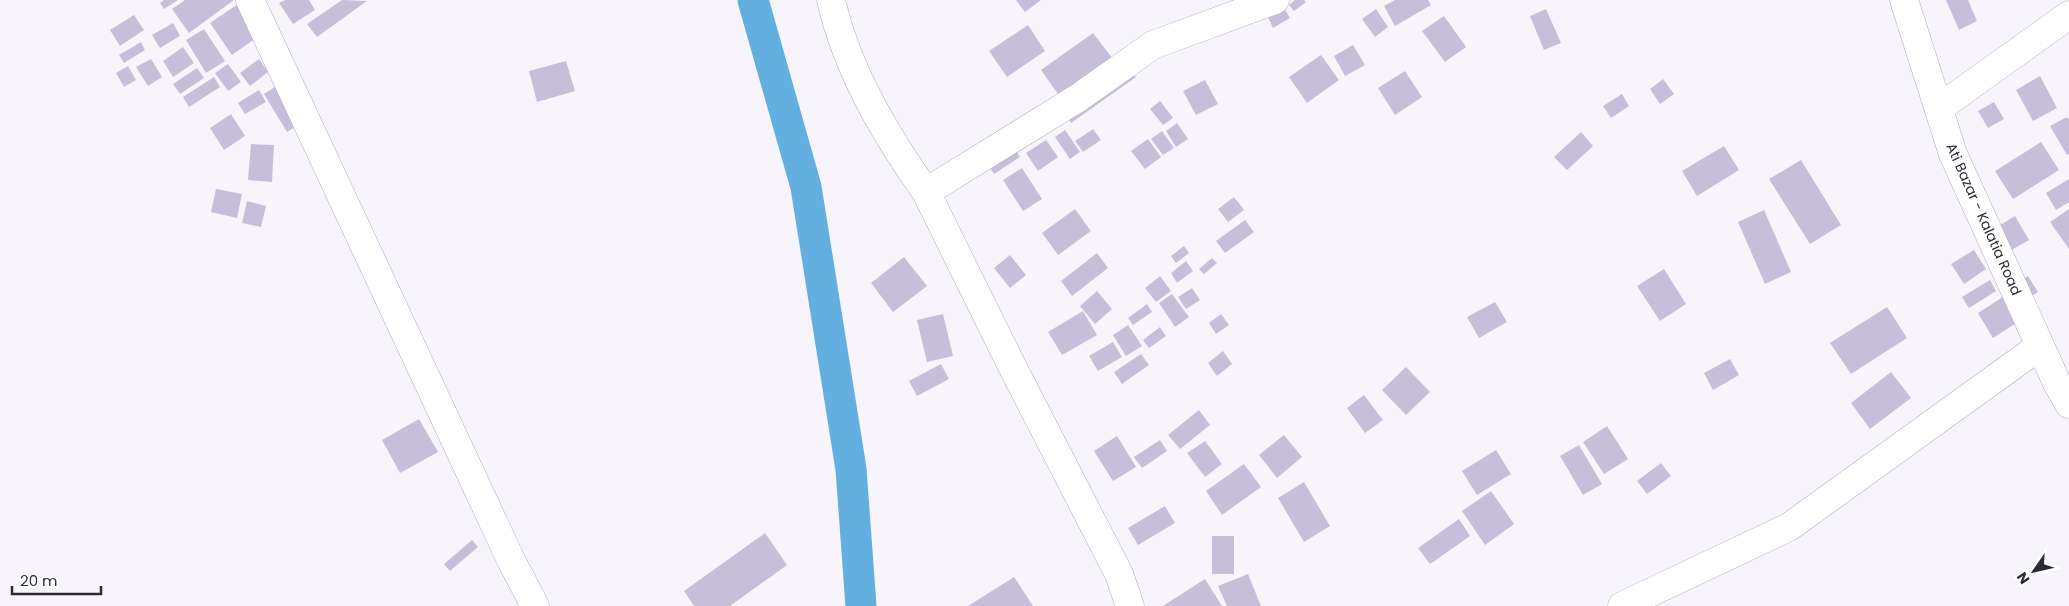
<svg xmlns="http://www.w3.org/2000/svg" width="2069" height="606" font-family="Poppins,sans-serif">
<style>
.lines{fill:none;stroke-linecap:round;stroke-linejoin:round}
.canal{stroke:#62afe0;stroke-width:31}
.building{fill:#c7beda}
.minor-casing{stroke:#b3aac6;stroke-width:29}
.secondary-casing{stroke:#b3aac6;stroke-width:29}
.minor{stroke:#fff;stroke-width:28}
.secondary{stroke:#fff;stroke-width:28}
.labels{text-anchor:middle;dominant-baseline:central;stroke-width:4;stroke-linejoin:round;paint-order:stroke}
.street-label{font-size:14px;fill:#2e2a35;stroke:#fff}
</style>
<rect width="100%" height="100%" fill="#f7f5fb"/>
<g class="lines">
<!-- canal -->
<path class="canal" d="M753 0 806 187 851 469 861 606"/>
</g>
<!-- building -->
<path class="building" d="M164 0H178L164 9 160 3Z
M185 0H234L189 33 172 9Z
M285 0H309L315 10 293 24 279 3Z
M342 0 367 1 317 37 307 24Z
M1016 0H1041L1025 12Z
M1295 0H1304L1306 2 1294 11 1289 5Z
M1395 0H1428L1431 5 1395 26 1384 6Z
M1946 0H1968L1977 21 1959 30Z
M241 2 263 33 232 55 210 23Z
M1284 8 1290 18 1273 28 1268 17Z
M1376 9 1388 27 1375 37 1362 19Z
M1546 9 1561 43 1544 50 1530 16Z
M134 15 144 30 120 46 110 30Z
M1444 16 1466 47 1445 62 1422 31Z
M173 23 180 36 160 48 152 35Z
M1028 25 1045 51 1007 77 989 51Z
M204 29 225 61 206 73 186 40Z
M1093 33 1116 63 1063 101 1041 70Z
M141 42 145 50 124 63 119 55Z
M1353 45 1365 65 1345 76 1334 56Z
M183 47 194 63 173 77 163 61Z
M1321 55 1339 80 1307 103 1289 77Z
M151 59 162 77 148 86 136 67Z
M259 59 268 72 250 86 240 73Z
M566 61 575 91 537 102 529 71Z
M228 64 241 82 228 91 215 73Z
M128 66 136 80 124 87 116 73Z
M1128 67 1136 77 1071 123 1064 112Z
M197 68 204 78 180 94 173 84Z
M1405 71 1422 97 1395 115 1378 88Z
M2040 76 2057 108 2033 121 2016 90Z
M214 77 220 87 189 107 183 97Z
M1663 79 1674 94 1660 104 1650 89Z
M1205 80 1218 104 1196 115 1183 91Z
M281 83 305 121 287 132 264 94Z
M259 90 266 102 245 114 238 103Z
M1622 94 1629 106 1611 118 1603 106Z
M1160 101 1173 118 1163 125 1150 109Z
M1994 102 2004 119 1988 128 1978 111Z
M231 114 245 136 224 150 210 128Z
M2067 117 2069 120V154L2067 155 2050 126Z
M1177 123 1188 139 1176 147 1166 131Z
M1093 129 1101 140 1083 152 1075 141Z
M1065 130 1080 152 1070 159 1055 137Z
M1162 131 1174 148 1163 155 1151 139Z
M1581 132 1593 146 1567 170 1554 157Z
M1148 139 1161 157 1145 169 1131 151Z
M1046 140 1058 157 1038 171 1026 153Z
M2041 142 2059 170 2013 199 1995 171Z
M1011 143 1020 157 994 174 985 160Z
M251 144 274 145 272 182 248 180Z
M1724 146 1739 170 1697 196 1682 171Z
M1801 160 1841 225 1810 244 1769 179Z
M1022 168 1042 199 1023 211 1003 180Z
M2069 179V202L2056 210 2046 193Z
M216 189 242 194 237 218 211 212Z
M1234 197 1244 210 1228 222 1218 209Z
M247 201 266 206 261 227 242 223Z
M1075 209 1091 231 1058 255 1042 233Z
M2069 209V249L2050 222Z
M1764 210 1791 272 1765 284 1738 222Z
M2015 216 2029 240 2006 253 1992 230Z
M1245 220 1254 232 1225 253 1216 241Z
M1184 246 1189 253 1176 263 1171 256Z
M1974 250 1986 269 1964 284 1951 264Z
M1097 253 1108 268 1072 296 1061 281Z
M1010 255 1026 275 1010 288 994 268Z
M904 257 927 286 893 312 871 283Z
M1212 258 1217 263 1204 274 1199 269Z
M1186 261 1193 271 1177 283 1171 273Z
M1664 269 1686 304 1660 321 1637 286Z
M1160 276 1171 291 1156 302 1145 288Z
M2028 276 2038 292 2026 300 2016 284Z
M1990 280 1996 291 1969 308 1962 297Z
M1192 288 1200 300 1186 309 1178 297Z
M1097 291 1112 309 1095 324 1080 306Z
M2009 293 2024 318 1993 338 1978 313Z
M1172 294 1189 317 1175 327 1159 303Z
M1495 302 1507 322 1479 338 1467 317Z
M1147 304 1152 312 1133 325 1128 318Z
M1887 307 1907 338 1851 374 1830 343Z
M1083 311 1097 335 1062 355 1048 332Z
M943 314 953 356 927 362 917 320Z
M1221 314 1229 325 1216 334 1209 323Z
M1128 325 1142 346 1126 356 1113 335Z
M1160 327 1166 336 1149 348 1143 340Z
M1113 342 1122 357 1098 371 1089 356Z
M1223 351 1232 364 1217 376 1208 363Z
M1141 354 1149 365 1122 384 1114 372Z
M1730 359 1739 375 1713 390 1704 373Z
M941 364 949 379 917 396 909 381Z
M1406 367 1430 392 1406 415 1382 390Z
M1891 372 1911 398 1870 429 1851 403Z
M1364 395 1383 420 1365 433 1347 408Z
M1199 410 1210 425 1180 449 1168 435Z
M419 419 438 452 400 473 382 440Z
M1607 426 1628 459 1604 474 1583 442Z
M1284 435 1302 457 1277 478 1259 455Z
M1117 436 1136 467 1113 481 1094 451Z
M1160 440 1167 451 1142 468 1134 457Z
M1205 441 1222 464 1205 477 1187 453Z
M1579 445 1602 484 1583 495 1560 456Z
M1496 450 1511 474 1477 495 1462 471Z
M1661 463 1671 476 1647 494 1637 481Z
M1244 464 1261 487 1222 515 1206 491Z
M1304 482 1330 526 1304 542 1278 498Z
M1491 491 1514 524 1485 545 1462 511Z
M1165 506 1175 523 1138 545 1128 528Z
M1459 519 1470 536 1430 564 1418 548Z
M765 533 787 565 730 606H694L684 591Z
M1212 536H1234V574H1212Z
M472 540 478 547 450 571 444 564Z
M1248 574 1261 606H1227L1218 586Z
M1014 577 1033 606H968Z
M1205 579 1222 606H1163Z"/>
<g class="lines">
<defs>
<path id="minor" d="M250 0 510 558 535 606
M831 0C847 70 885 134 926 192L1078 98 1153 45 1275 0
M1939 108 2069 15
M926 192 1012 366 1119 574 1130 606
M1622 606 1789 527 2040 346"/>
<path id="secondary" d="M1904 0 1953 154 2057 383 2069 404"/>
</defs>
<!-- minor casing -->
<use href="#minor" class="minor-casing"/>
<!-- secondary casing -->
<use href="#secondary" class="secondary-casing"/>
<!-- minor -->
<use href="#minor" class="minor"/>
<!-- secondary -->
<use href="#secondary" class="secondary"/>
</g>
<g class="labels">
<!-- street labels -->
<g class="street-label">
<text transform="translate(1984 219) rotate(66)">Ati Bazar - Kalatia Road</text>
</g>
</g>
<!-- north arrow -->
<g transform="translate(2034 571) rotate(236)" stroke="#ffffff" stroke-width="4" paint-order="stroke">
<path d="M0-4L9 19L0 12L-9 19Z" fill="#2e2a35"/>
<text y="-8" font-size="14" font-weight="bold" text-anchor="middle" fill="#2e2a35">N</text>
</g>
<!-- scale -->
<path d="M12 586v8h89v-8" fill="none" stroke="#2e2a35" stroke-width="2.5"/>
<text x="20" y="586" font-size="15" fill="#2e2a35" stroke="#ffffff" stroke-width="4" paint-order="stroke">20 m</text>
</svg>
